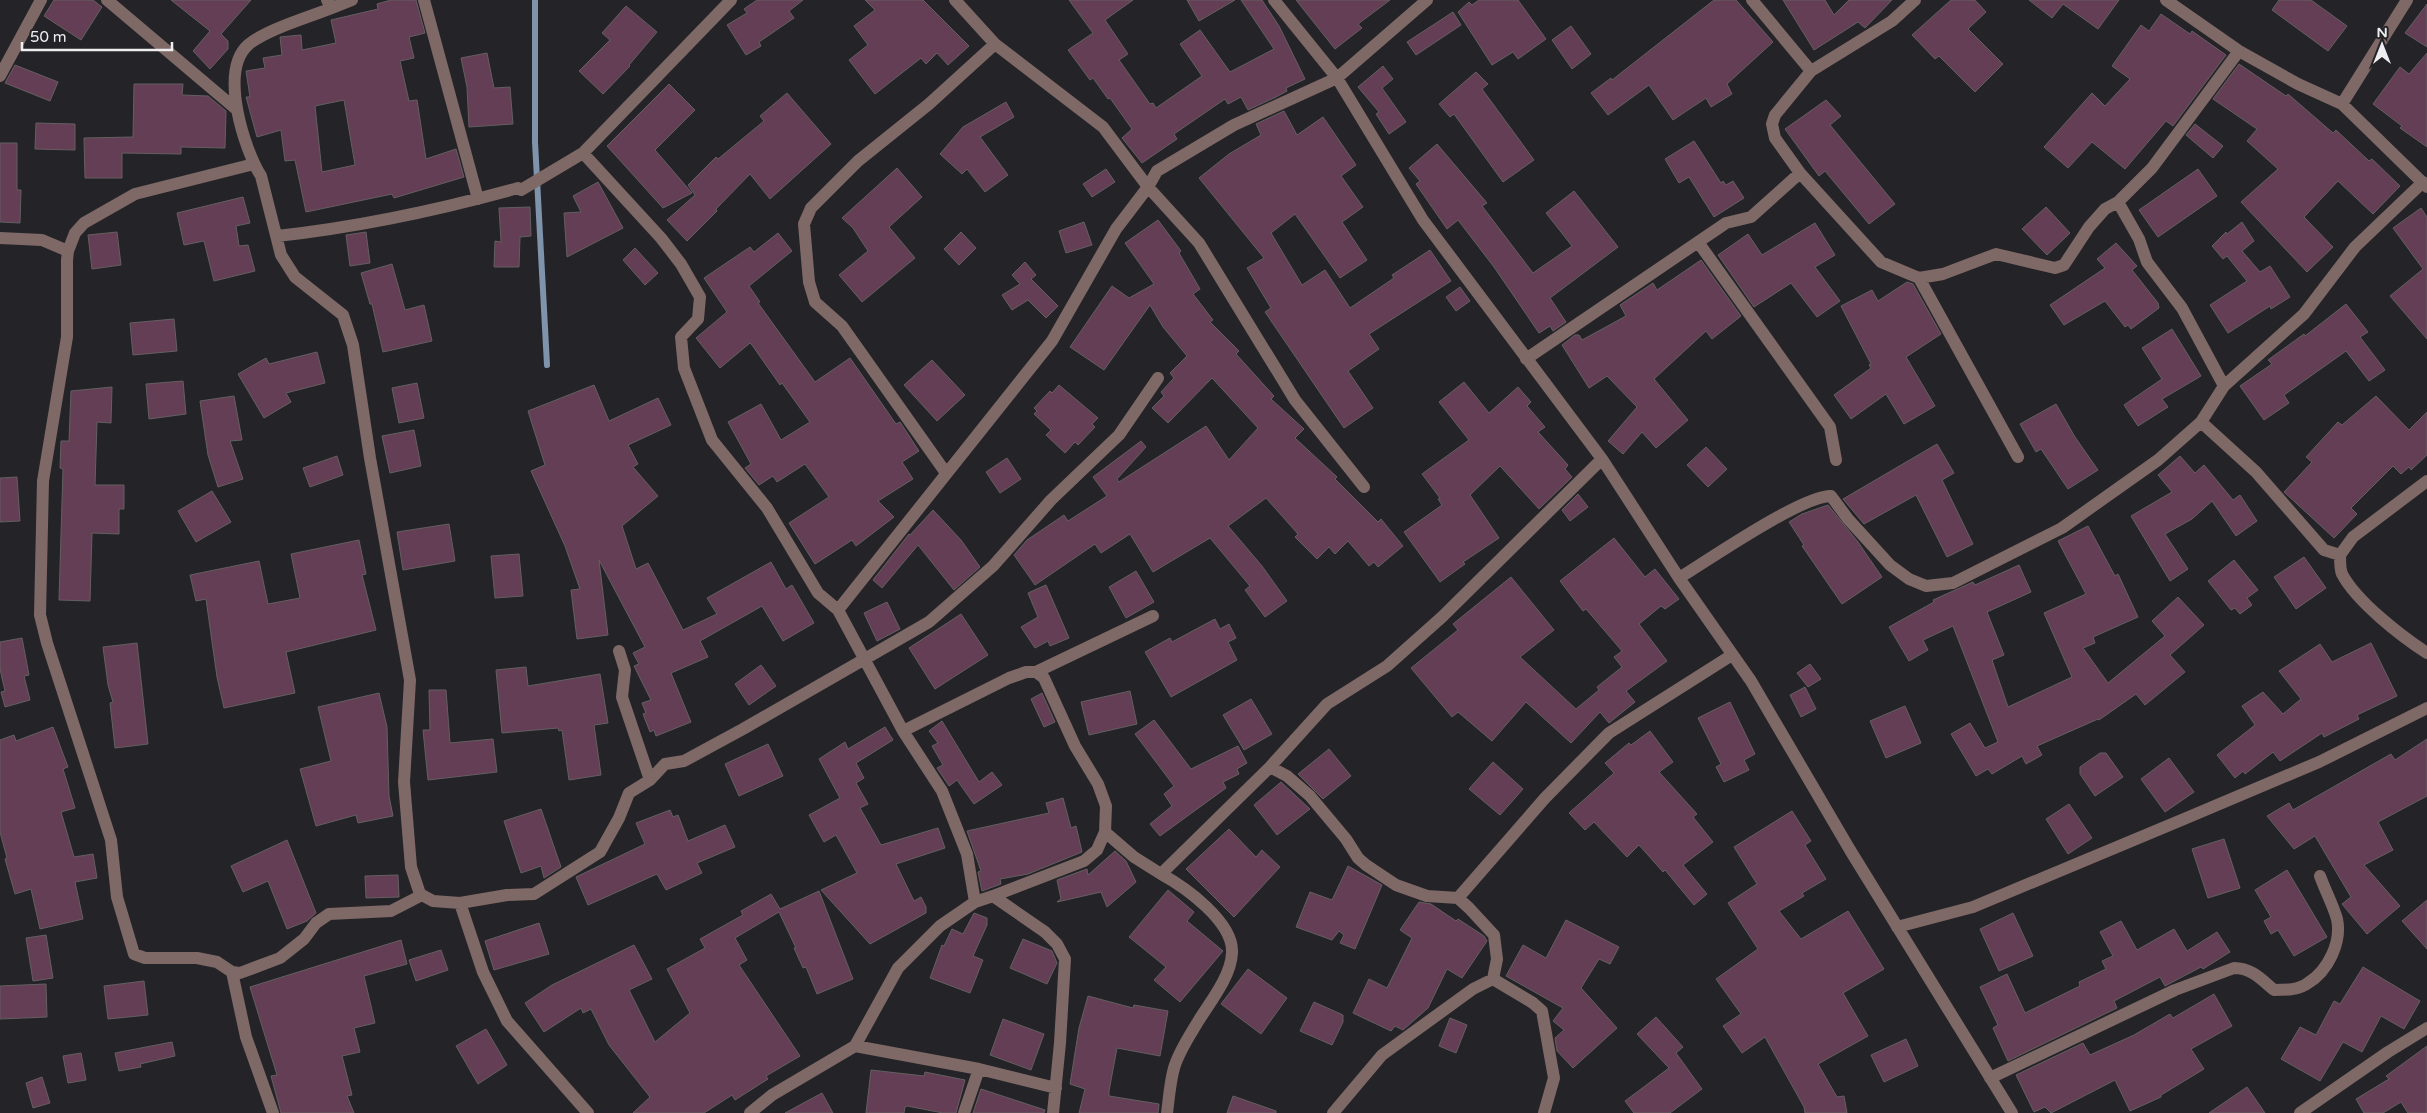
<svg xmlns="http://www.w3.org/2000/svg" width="2427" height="1113" font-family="'Varela Round',sans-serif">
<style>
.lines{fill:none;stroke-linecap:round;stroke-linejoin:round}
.stream{stroke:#7f93ab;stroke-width:6}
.building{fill:#643e54;stroke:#645f62;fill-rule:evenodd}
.minor{stroke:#7f6966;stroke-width:12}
</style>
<rect width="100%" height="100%" fill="#242428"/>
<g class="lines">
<!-- stream -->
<path class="stream" d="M535 0V142L547 365"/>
</g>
<!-- building -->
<path class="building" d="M54 0H93L102 7 81 40 44 16Z
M171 0H251L221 34 228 41V49L210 69 193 51 210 31Z
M391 0H416L425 33 409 37 414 58 400 61 409 101 417 100 426 159 456 149 464 177 394 198 392 194 306 212 295 160 285 161 281 130 257 137 246 97H250L246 71 265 68 263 58 282 55 280 37 301 35 302 50 336 43 331 20 378 9 377 4ZM344 100 355 165 322 172 315 106Z
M757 0H803L789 11 794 18 759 42 761 46 746 55 727 25 747 13 744 9Z
M865 0H923L969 46 948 65 937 53 926 64 921 58 875 94 849 60 868 45 854 26 875 10Z
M1069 0H1133L1105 20 1128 54 1119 60 1150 104 1153 103 1156 108 1202 76 1180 44 1200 30 1230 72 1274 49 1241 0H1262L1279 26 1305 79 1286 88 1287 91 1276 97 1248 110 1241 97 1228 104 1225 99 1174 134 1177 139 1142 163 1122 138 1132 129 1110 98 1108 99 1093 78 1090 80 1068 50 1093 33Z
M1187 0H1235L1199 21Z
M1296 0H1390L1358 24 1362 28 1335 49Z
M1479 0H1518L1546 39 1518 59 1513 52 1492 65 1458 12 1469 2 1472 5Z
M1714 0H1736L1773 42 1727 84 1732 94 1711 107 1706 98 1673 120 1649 85 1608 115 1591 93 1611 78 1612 80Z
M1783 0H1825L1834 15 1849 0H1892L1865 28 1858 22 1814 50Z
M1951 0H1975L1986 12 1968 29 2003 64 1975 92 1939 56 1935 59 1912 35Z
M2029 0H2119L2098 29 2063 4 2052 18Z
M2279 0H2311L2347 26 2328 51 2272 10Z
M2427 4V47L2405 33Z
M626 6 657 32 629 65 630 66 603 94 579 71 610 40 602 33Z
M1453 12 1461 25 1416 55 1407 42Z
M2161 14 2190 34 2192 31 2226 55 2173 126 2166 121 2125 169 2092 142 2068 168 2044 147 2092 93 2105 106 2130 79 2112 66 2141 25 2149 31Z
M1571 26 1591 54 1572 69 1552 40Z
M487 53 494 88 510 87 513 124 469 127 467 87 461 58Z
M2427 53V147L2400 128 2402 126 2373 104 2400 67 2409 74Z
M2239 64 2286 96 2288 94 2333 133 2336 130 2369 161 2372 159 2400 186 2373 214 2338 181 2304 217 2333 247 2307 272 2241 202 2278 169 2247 141 2257 129 2213 99Z
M15 65 58 82 50 101 5 83Z
M1383 66 1393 79 1382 88 1406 122 1389 134 1376 114 1379 112 1358 87Z
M1476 72 1488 84 1482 89 1534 160 1503 182 1454 114 1450 117 1439 104Z
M134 84H183L182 95 208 96 226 111 225 148 181 147V154L122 153V178H85L84 138 133 137Z
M669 84 695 110 655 150 692 193 663 208 607 146Z
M787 93 831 144 770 199 750 174 716 209 717 211 687 241 667 220 695 195 688 185 716 157 718 159 764 121 760 116Z
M1826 100 1841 116 1830 125 1895 204 1869 224 1825 171 1819 176 1785 129Z
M1006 102 1014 117 980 137 1008 175 985 192 967 169 962 174 940 154 963 127Z
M1284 111 1297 135 1323 117 1356 165 1341 176 1363 207 1342 222 1367 260 1340 278 1295 214 1271 233 1302 285 1325 270 1350 308 1394 278 1392 275 1430 250 1451 281 1369 334 1379 349 1348 371 1373 408 1344 428 1265 312 1271 308 1247 268 1264 258 1199 178 1229 154 1261 135 1256 124Z
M36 123 75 124V150L35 149Z
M2195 124 2223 146 2213 158 2186 135Z
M1694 141 1721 183 1723 181 1726 185 1733 181 1744 198 1714 217 1689 177 1679 183 1665 159Z
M0 143H17V190H21L20 223 0 222Z
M1437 144 1487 203 1482 206 1533 273 1572 246 1546 213 1574 191 1618 247 1550 298 1566 322 1553 331 1550 326 1539 333 1494 267 1458 220 1447 229 1416 184 1420 181 1409 168Z
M897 168 922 197 889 227 915 258 862 302 839 275 868 251 853 228 842 218Z
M1106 169 1115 182 1092 197 1083 184Z
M2198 169 2217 196 2158 237 2139 210Z
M598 182 623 228 567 257 564 213 581 212 573 196Z
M243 197 250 223 236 226 239 246 248 245 255 271 214 281 204 241 184 245 177 213Z
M530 207 531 236 520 237 519 267H494L495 241 501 242 499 208Z
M2046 207 2070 233 2047 255 2022 229Z
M2421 208 2427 217V339L2390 296 2423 269 2393 228Z
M1158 220 1181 251 1179 253 1200 289 1193 294 1213 320 1210 322 1239 351 1236 354 1274 396 1271 399 1304 429 1295 438 1337 477 1335 479 1378 522 1381 519 1403 546 1378 567 1374 562 1369 566 1348 541 1335 554 1329 547 1317 559 1295 537 1298 534 1266 498 1228 526 1262 566 1287 601 1265 617 1245 590 1250 586 1210 538 1153 572 1130 534 1101 553 1095 544 1035 585 1014 555 1027 540 1064 515 1068 521 1107 496 1093 477 1141 441 1146 447 1117 479 1119 482 1206 426 1229 460 1258 428 1212 378 1168 423 1152 408 1164 396 1161 392 1174 378 1170 373 1187 356 1163 327 1150 305 1104 370 1070 347 1112 286 1129 298 1154 284 1125 243Z
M1084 222 1092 245 1066 253 1059 231Z
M2242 222 2254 241 2242 251 2260 272 2270 266 2290 297 2271 309 2270 306 2228 333 2210 305 2247 281 2227 256 2223 259 2212 246 2226 232 2227 234Z
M1815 223 1835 255 1815 267 1840 301 1817 317 1791 283 1754 307 1718 255 1748 234 1762 255Z
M117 232 121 265 92 269 88 235Z
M366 232 370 263 350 266 346 235Z
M961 232 976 248 959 265 944 249Z
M778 233 792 251 749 286 760 302 758 303 815 382 850 358 896 424 900 422 919 451 902 462 913 479 878 501 894 517 856 546 852 540 815 564 789 523 829 497 805 464 777 482 773 476 759 485 745 468 751 464 728 422 761 404 781 440 810 422 782 383 780 385 752 345 750 343 720 368 696 338 727 312 704 278 750 247 754 252Z
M2116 243 2137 266 2132 270 2158 303 2159 308 2131 329 2128 325 2125 327 2105 301 2064 325 2050 305 2105 268 2097 259Z
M635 248 658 273 645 285 623 260Z
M1701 260 1741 316 1712 339 1706 331 1654 379 1688 420 1656 448 1642 432 1623 454 1608 441 1637 407 1607 376 1589 388 1562 345 1575 335H1579L1582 340 1626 316 1620 305 1653 283 1657 290Z
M1025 262 1036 275 1031 279 1058 306 1046 318 1028 300 1012 310 1002 295 1020 284 1012 275Z
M392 264 405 310 424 305 432 341 383 352 372 304H370L361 273Z
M1907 282 1913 284 1941 334 1906 357 1935 406 1904 424 1886 394 1851 419 1834 395 1871 368 1869 365 1871 364 1841 306 1872 290 1878 301Z
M1460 287 1470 301 1456 311 1446 297Z
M2346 304 2368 332 2360 337 2385 370 2369 381 2346 351 2284 395 2289 403 2264 420 2240 386 2272 364 2268 360 2304 334 2305 336Z
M174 319 177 351 133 355 130 323Z
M2172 329 2201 376 2162 399 2168 407 2138 426 2124 405 2162 379 2142 348Z
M317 352 325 383 286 393 291 402 264 418 238 374 266 358 269 364Z
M932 360 965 395 937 421 904 385Z
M183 381 186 414 149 419 146 384Z
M1464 382 1489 413 1518 387 1531 402 1527 406 1545 427 1538 432 1568 465 1565 469 1572 477 1539 509 1500 466 1470 495 1499 538 1463 562 1465 564 1440 582 1404 532 1442 505 1438 499 1440 498 1422 474 1469 440 1439 402Z
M417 383 424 418 399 423 392 388Z
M594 385 609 421 658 398 671 425 628 445 638 464 633 467 658 496 622 526 636 569 648 563 683 630 717 614 707 598 771 562 786 589 792 585 814 623 783 641 762 606 700 641 708 657 671 673 691 722 656 736 654 730 650 732 643 714 646 713 642 703 651 700 634 666 639 664 633 653 645 647 599 560 608 635 577 639 571 590 580 589 565 546 531 471 545 465 528 411Z
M1059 385 1098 418 1092 424 1095 427 1078 445 1075 442 1065 453 1046 435 1051 430 1034 414 1037 411 1034 408 1050 391 1052 393Z
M112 387 111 423 97 422 95 485H124V509H119V534L92 533 90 601 59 600 63 469 60 468 61 441H69L71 391Z
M234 396 242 440 230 441 243 479 218 487 208 455 200 401Z
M2376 396 2409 430 2427 412V455L2411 470 2409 467 2401 474 2393 466 2351 508 2357 514 2334 538 2284 492 2312 462 2306 457 2338 422 2342 425Z
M2056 404 2075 437 2098 470 2068 489 2041 449 2036 452 2020 424Z
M414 430 421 466 390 473 382 436Z
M1937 444 1954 473 1942 480 1973 544 1947 557 1916 495 1864 524 1843 499Z
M1706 447 1727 469 1708 487 1687 465Z
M337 456 343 475 310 487 303 468Z
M2180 456 2195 473 2204 465 2233 500 2240 495 2257 521 2236 536 2212 501 2192 519 2165 534 2188 569 2170 581 2131 516 2172 492 2158 475Z
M1007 458 1021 479 1000 493 986 472Z
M17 477 20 521 0 522V478Z
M212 491 231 522 196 542 178 511Z
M1578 494 1588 507 1570 521 1562 510Z
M1828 505 1858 542 1882 577 1842 604 1802 546 1804 545 1789 522 1802 514Z
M933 510 961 540 980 567 954 590 918 545 882 588 873 580 909 534 910 535Z
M449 524 455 561 403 570 397 532Z
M2088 526 2115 576 2118 574 2138 617 2093 637 2095 643 2083 648 2108 683 2165 636 2152 621 2178 597 2204 625 2170 655 2185 672 2145 705 2136 694 2099 720 2098 719 2037 746 2042 755 2026 764 2022 756 1992 774 1988 769 1976 776 1951 734 1970 723 1985 748 1998 742 1953 626 1923 640 1928 650 1909 661 1889 627 1934 602 1933 600 1973 582 1975 585 2019 565 2031 592 1987 612 2004 655 1992 660 2008 707 2072 677 2044 613 2086 594 2058 541Z
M1614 538 1645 577 1655 569 1679 599 1665 609 1661 606 1639 624 1667 661 1626 691 1635 702 1609 723 1600 712 1571 743 1526 702 1492 741 1458 712 1452 717 1411 668 1458 630 1453 624 1511 577 1554 630 1520 657 1576 709 1599 690 1597 687 1622 667 1614 657 1622 651 1586 609 1583 611 1560 581Z
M359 540 366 574 362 575 376 630 286 652 295 693 224 708 217 677 206 599 196 601 190 575 259 561 268 604 300 598 291 554Z
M519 554 523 596 495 598 491 556Z
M2304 557 2326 588 2296 609 2274 577Z
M2234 560 2258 590 2247 598 2252 605 2240 614 2235 608 2231 610 2208 581Z
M1136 571 1154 602 1126 618 1109 587Z
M1046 585 1069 638 1050 646 1048 641 1035 648 1021 627 1038 617 1028 593Z
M887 602 900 629 877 641 864 613Z
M961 614 988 655 935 689 909 648Z
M1215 619 1220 629 1229 624 1236 638 1228 642 1237 660 1171 697 1145 652 1170 638 1172 642Z
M22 638 29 675 24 676 30 700 5 707 1 692 5 691 0 669V642Z
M137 643 148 744 115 748 110 703 113 702 108 685 103 647Z
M2371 643 2397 696 2357 715 2359 719 2324 737 2322 733 2280 761 2273 752 2245 774 2243 771 2235 778 2217 755 2255 725 2242 706 2263 692 2283 714 2301 699 2279 671 2320 644 2332 662Z
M1810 664 1821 679 1808 687 1797 673Z
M761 665 776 686 749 705 735 684Z
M526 667 528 686 600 674 608 723 594 725 601 775 569 780 562 730 559 731 558 728 502 733 496 670Z
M1805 687 1816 709 1801 717 1790 695Z
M429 690H446L450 743 493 739 497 772 428 780 423 730H430Z
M1130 691 1137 724 1089 735 1081 702Z
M379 693 387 727 389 796 393 816 358 823 356 815 316 826 300 769 331 761 318 707Z
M1042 693 1055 722 1044 727 1031 699Z
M1251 699 1272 734 1244 750 1223 715Z
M1730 702 1755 754 1744 760 1749 770 1724 782 1716 767 1721 764 1698 718Z
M1905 706 1921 743 1886 758 1870 721Z
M1154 720 1191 769 1238 746 1247 763 1237 769 1239 774 1223 782 1226 788 1160 836 1150 824 1172 806 1164 794 1174 786 1135 734Z
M942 721 979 782 992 772 1002 785 974 804 957 780 949 786 937 768 943 765 932 746 938 743 929 731Z
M53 727 68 767 63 769 75 808 61 812 74 857 93 854 97 878 75 882 83 919 40 929 31 889 15 894 5 859 7 858 0 832V740L14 735 16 741Z
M885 727 893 740 856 763 864 778 856 783 868 804 860 808 881 845 938 828 945 848 896 864 914 901 921 897 926 907V913L870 944 821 890 857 873 836 835 824 842 809 815 840 798 819 759 845 742 848 749Z
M1650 731 1673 762 1659 772 1697 814 1693 817 1713 842 1683 865 1707 894 1694 905 1665 870 1663 872 1639 845 1627 857 1594 822 1585 830 1569 813 1614 773 1605 763 1629 743 1631 745Z
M2427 739V796L2378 822 2393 850 2364 865 2400 906 2367 934 2342 904 2351 897 2315 836 2294 849 2267 816 2289 803 2293 810 2391 754 2395 760Z
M768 744 783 776 739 796 725 764Z
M1329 749 1351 776 1323 799 1298 774Z
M2100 753H2106L2123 777 2095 796 2080 774V767Z
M2169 758 2194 792 2165 812 2141 779Z
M1493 762 1523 789 1500 815 1469 789Z
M1281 782 1310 809 1277 835 1254 805Z
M1063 798 1071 828 1076 826 1082 852 1028 874 1000 879 1001 884 982 891 978 872 981 871 967 831 1049 813 1046 803Z
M2069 804 2092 838 2068 854 2046 819Z
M541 809 561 867 544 878 541 866 521 873 504 821Z
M670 810 673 817 678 815 688 841 725 825 735 847 697 863 702 873 666 890 657 874 588 905 576 877 645 844 636 823Z
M1792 811 1811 841 1805 845 1826 879 1802 893 1804 896 1779 911 1801 939 1848 911 1884 969 1843 993 1868 1036 1818 1064 1837 1097 1844 1096 1847 1113H1805L1804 1107 1765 1037 1742 1053 1723 1026 1741 1014 1716 979 1758 949 1728 903 1757 884 1734 847Z
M1229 829 1256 857 1262 850 1280 867 1234 917 1186 869Z
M2224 839 2240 888 2208 898 2192 849Z
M287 840 316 913 307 921 287 929 268 881 243 892 231 866Z
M1115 851 1126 861 1136 882 1107 907 1101 892 1057 902 1061 899 1057 880 1087 869 1088 875Z
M1348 866 1382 885 1355 949 1340 943 1344 935 1339 931 1332 940 1296 927 1310 892 1332 900Z
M2287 870 2327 937 2294 956 2278 930 2271 934 2264 921 2271 917 2255 890Z
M398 875 399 897 366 898 365 876Z
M1168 890 1194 912 1187 921 1223 951 1180 1002 1154 980 1166 967 1129 937Z
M819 891 853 979 817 994 806 967 803 968 794 948H796L779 912 735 938 747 960 739 965 800 1056 766 1076 768 1079 735 1100 732 1095 704 1113H633L650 1097 609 1045 591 1009 583 1013 581 1008 544 1032 525 1003 552 985 634 945 652 979 629 990 655 1042 690 1013 667 969 705 948 700 939 743 915 741 911 771 894 780 909Z
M2427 900V949L2402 921Z
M1419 902 1431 904 1456 921 1458 919 1484 936 1487 941 1462 978 1447 969 1428 1008 1403 1030 1395 1026 1391 1031 1353 1013 1369 979 1387 988 1412 938 1400 930Z
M974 913 987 918V925L973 956 983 960 970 993 930 978 942 945 944 946 952 929 963 934Z
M2013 913 2033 956 1999 971 1980 929Z
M1566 920 1619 947 1610 964 1599 959 1581 988 1617 1028 1573 1068 1557 1051 1555 1038 1564 1030 1553 1021 1563 1008 1506 976 1523 945 1546 958Z
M2121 921 2137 950 2174 929 2187 951 2217 932 2230 952 2203 969 2201 967 2165 986 2160 977 2114 1001 2117 1008 2008 1061 1993 1028 1998 1025 1980 987 2007 974 2025 1013 2080 986 2079 982 2106 969 2102 961 2113 956 2100 932Z
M539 923 549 954 494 970 485 941Z
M46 935 53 978 33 981 26 938Z
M1023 939 1052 951 1057 963 1047 984 1010 968Z
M401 940 407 964 364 976 375 1023 354 1028 360 1052 342 1056 352 1095 347 1096 354 1113H281L271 1076 277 1075 250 987Z
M441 950 448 970 416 981 409 960Z
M2363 967 2420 1001 2404 1029 2381 1016 2362 1052 2343 1042 2320 1081 2281 1059 2300 1027 2316 1035 2334 1001 2340 1004Z
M1248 969 1287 998 1261 1034 1221 1004Z
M144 981 148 1015 108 1019 104 986Z
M46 984 47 1017 0 1019V986Z
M2214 994 2232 1026 2191 1049 2204 1069 2161 1095V1097L2130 1111 2115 1080 2051 1113 2045 1107 2034 1112 2016 1075 2083 1043 2090 1055 2134 1035 2170 1014 2173 1018Z
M1088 996 1133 1008 1134 1005 1168 1011 1160 1056 1117 1048 1109 1091V1096L1159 1104 1158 1113H1079L1085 1089 1070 1084 1079 1028Z
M1314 1002 1343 1015V1022L1332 1045 1300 1031Z
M1656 1017 1683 1047 1676 1053 1702 1089 1670 1113H1634L1625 1101 1669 1068 1637 1034Z
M1450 1018 1467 1025 1456 1053 1439 1046Z
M1003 1019 1044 1034 1031 1070 990 1055Z
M486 1029 507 1065 478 1084 456 1046Z
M1906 1039 1918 1066 1884 1082 1871 1055Z
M172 1042 175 1056 140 1064 141 1067 119 1071 115 1053Z
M2427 1046V1113H2408L2401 1102 2383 1113H2364L2356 1099 2389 1079 2386 1076Z
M81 1053 86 1080 68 1083 63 1056Z
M871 1070 924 1076 925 1072 965 1080 956 1113H943L907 1106 905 1107 904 1113H866Z
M42 1077 50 1103 33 1108 26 1083Z
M2247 1087 2265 1113H2209Z
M981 1089 1045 1110 1044 1113H973Z
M822 1093 833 1113H785Z
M1233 1096 1276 1111V1113H1227Z"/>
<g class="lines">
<!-- minor -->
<path class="minor" d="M107 0 236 109
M327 0 332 8C309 17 265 30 248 45 219 71 244 149 261 176L281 255 295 277 343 315 353 345 370 458 410 680 404 782 411 867 420 894 433 901 460 903 507 895 534 894 600 852 619 818 629 793 650 780 665 764 684 761 743 729 929 622 993 566 1051 500 1119 435 1158 378
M424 0 478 199
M955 0 995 44 1103 127 1148 187 1199 243 1295 400 1364 487
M1274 0 1337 78 1423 220 1602 459 1679 578 1751 681 1850 850 2012 1113
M1752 0 1811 71
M1915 0 1892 21 1811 71 1775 115 1772 124 1775 138 1800 173 1881 262 1919 278 1943 274 1996 254 2055 268 2064 265 2089 227 2105 209 2118 202 2152 168 2239 51
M2166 0 2239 51 2298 84 2342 104 2427 187
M332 8 352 0
M0 76 41 0
M2342 104 2407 0
M583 153 661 238 681 264 700 297 698 319 681 337 684 368 712 440 767 508 818 593 838 610
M254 164 135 194 84 223 75 233 68 251 67 260V337L43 481 40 615 47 643 111 840 117 897 134 954 145 958H197L217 962 232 972 240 973 280 958 304 939 316 923 329 914 391 911 422 895
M2118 202 2139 239 2147 262 2182 308 2224 386
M277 236C358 227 439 210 518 188L521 190 583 153 731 0
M0 238 42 240 68 251
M1698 242 1830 427 1836 460
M1919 278 2018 457
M1526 359 1726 223 1751 217 1800 173
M2201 422 2256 472 2324 550 2340 555
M946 473 842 326 815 302 809 282 804 224 811 208 858 161 929 104 995 44
M2427 481 2353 537 2340 555C2340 561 2340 569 2342 574 2357 602 2401 636 2427 653
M1679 578C1710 559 1801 496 1831 496L1848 519 1890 565 1909 579 1926 586 1953 583 2062 528 2158 460 2201 422 2224 386 2304 314 2355 247 2423 182
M619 651 625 670 622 697 650 780
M1036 672 1153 616
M903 731 1009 678 1026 672H1036L1044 678 1075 746 1098 784 1106 806 1105 832 1097 850 1084 861 993 896
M1270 767 1287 776 1310 796 1346 839 1358 858 1366 865 1396 885 1427 896 1458 898 1469 908 1494 935 1497 959 1493 979
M1105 832 1134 857 1161 874
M1458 898 1545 798 1609 733 1732 655
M975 902 993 896 1045 932 1057 944 1065 959 1060 1043 1053 1113
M460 903 483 972 507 1021 588 1113
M1897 927 1973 907 2184 819 2319 762 2427 708
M232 972 246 1037 273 1113
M1493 979 1533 1003 1542 1011 1554 1078 1544 1113
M855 1046 979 1069 1056 1088
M1990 1078 2175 990 2234 968C2252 968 2262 980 2274 990 2286 990 2299 990 2308 983 2328 971 2342 942 2337 919 2333 905 2325 890 2320 876
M750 1113 772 1095 855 1046 898 968 940 926 975 902 967 854 942 791 903 731 838 610 1052 341 1116 229 1148 187 1157 171 1234 125 1337 78 1427 0
M964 1113 979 1069
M1167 1113C1169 1098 1170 1082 1174 1068 1179 1051 1190 1035 1199 1020 1211 1001 1231 976 1232 953 1234 922 1185 887 1161 874L1270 767 1327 704 1387 666 1442 617 1602 459
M1333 1113 1382 1055 1473 989 1493 979
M2300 1113 2388 1052 2427 1028"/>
</g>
<!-- north arrow -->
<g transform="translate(2382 45)" stroke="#242428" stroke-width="4" paint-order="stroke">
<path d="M0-4L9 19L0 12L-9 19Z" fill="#eeeef0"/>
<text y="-8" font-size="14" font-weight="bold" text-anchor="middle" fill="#eeeef0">N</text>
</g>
<!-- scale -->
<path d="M22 42v8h150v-8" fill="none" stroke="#eeeef0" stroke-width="2.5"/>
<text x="30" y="42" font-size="15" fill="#eeeef0" stroke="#242428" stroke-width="4" paint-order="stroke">50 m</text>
</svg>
